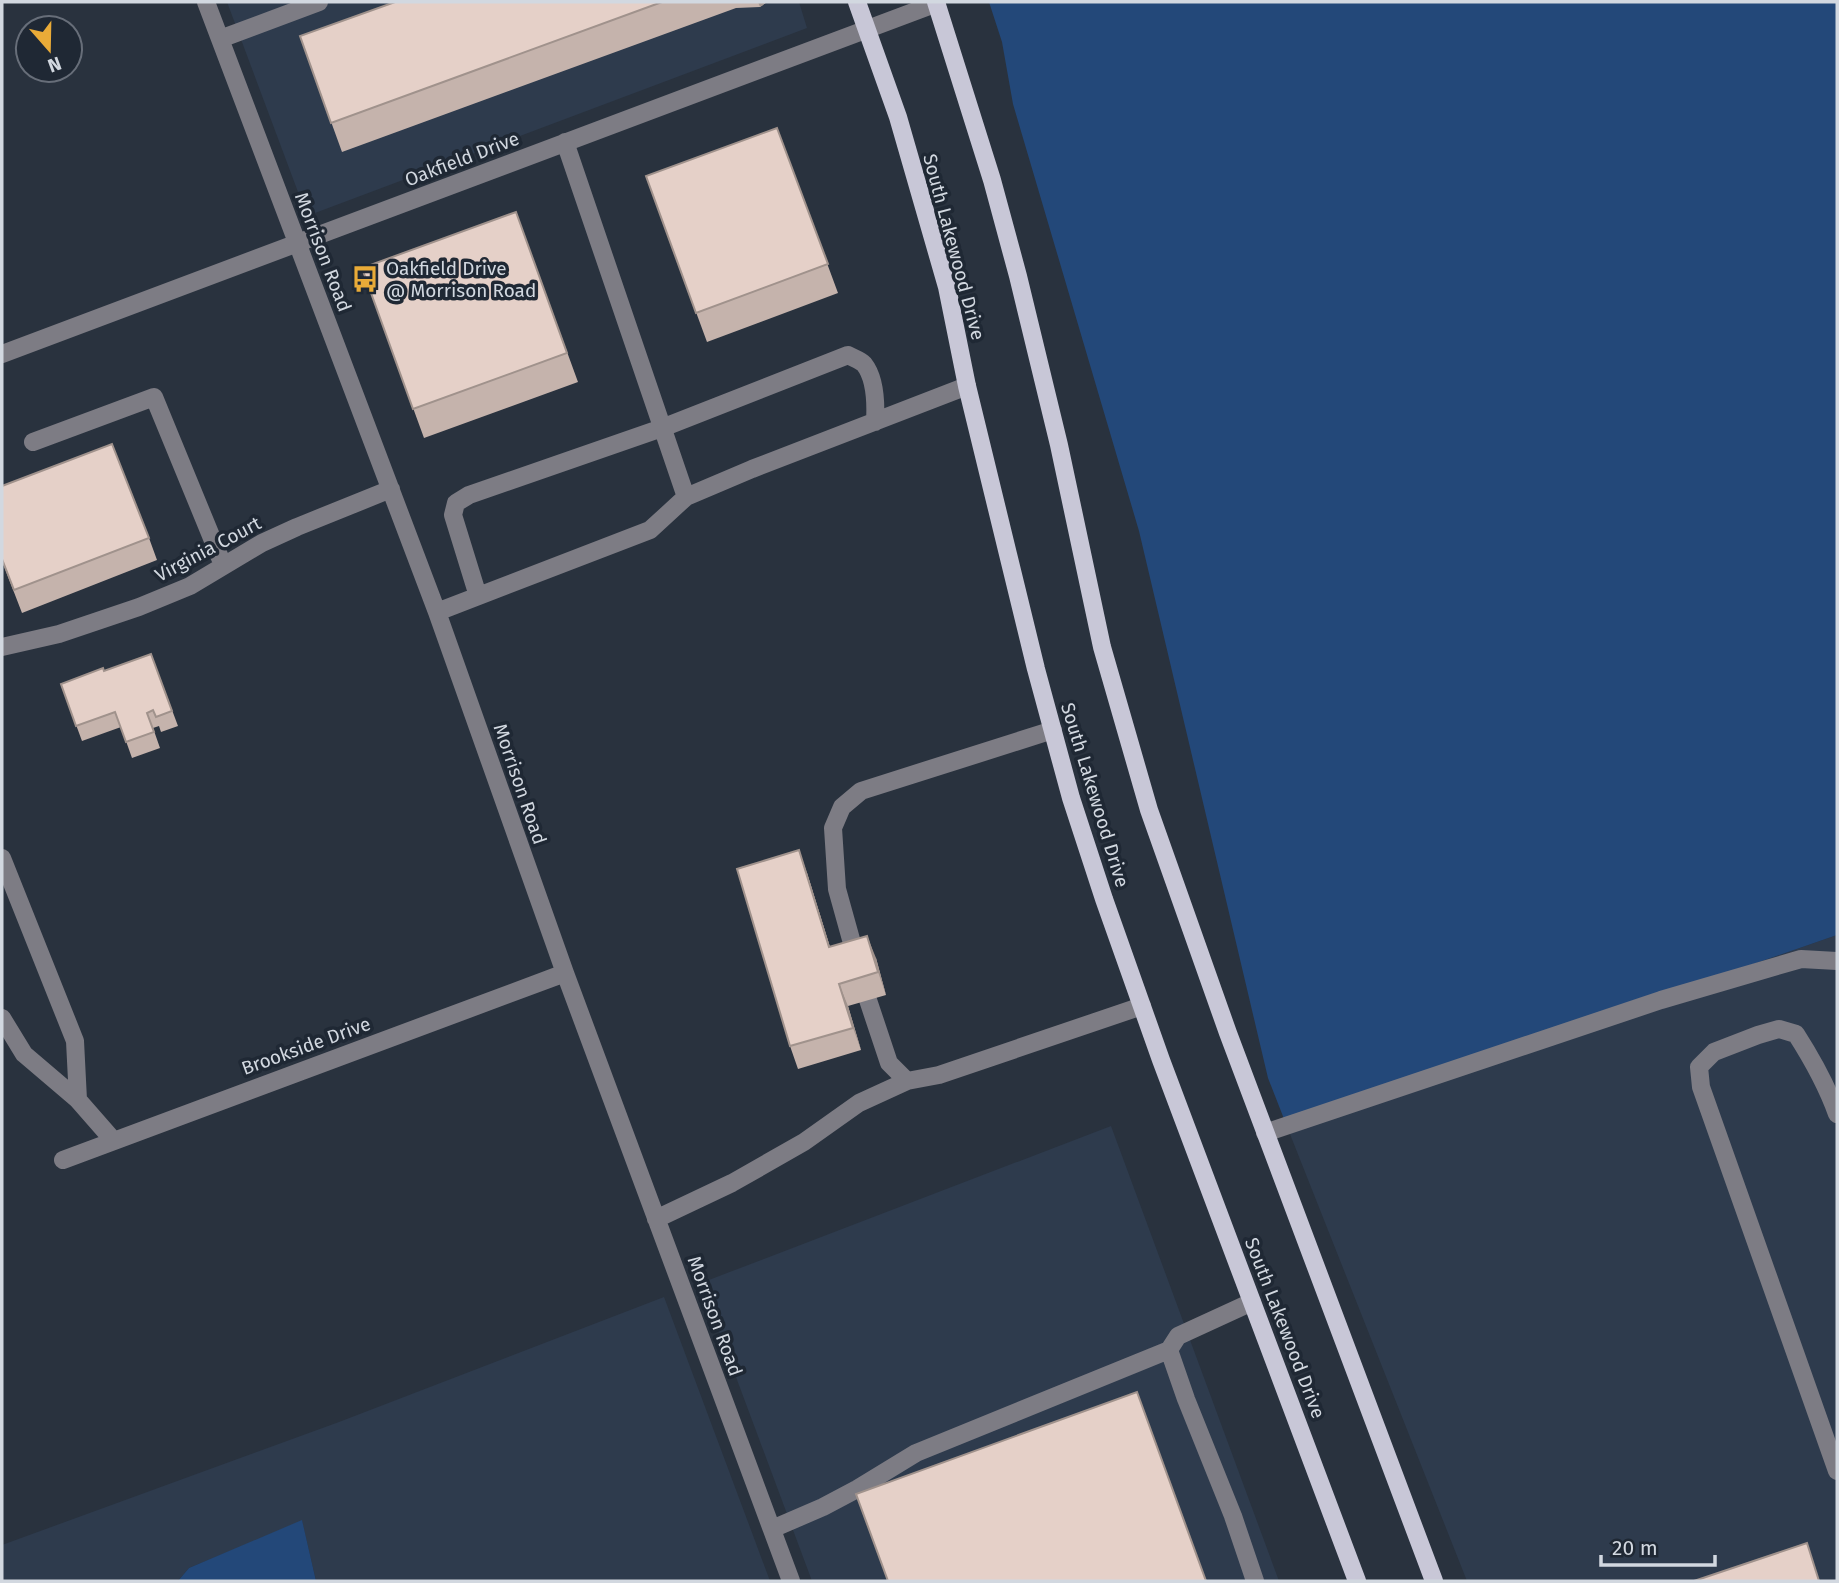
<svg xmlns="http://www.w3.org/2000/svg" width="1839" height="1583" font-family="'Fira Sans',sans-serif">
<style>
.built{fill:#2e3b4d}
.green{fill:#234879}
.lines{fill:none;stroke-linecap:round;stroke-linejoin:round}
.minor{stroke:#7d7c84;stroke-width:18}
.major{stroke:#c8c7d7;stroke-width:18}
.wall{fill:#c5b3ac}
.shaded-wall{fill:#a0928c}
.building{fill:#e5d0c8;stroke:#a0928c;stroke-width:2}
.labels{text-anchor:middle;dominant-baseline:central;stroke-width:7;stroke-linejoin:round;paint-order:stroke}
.street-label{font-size:19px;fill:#d2d8e0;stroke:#1f2834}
.poi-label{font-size:19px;fill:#d2d8e0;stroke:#1f2834;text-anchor:start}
</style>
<rect width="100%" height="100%" fill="#29323e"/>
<!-- built -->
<path class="built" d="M227 2H799L807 28 307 216Z
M1837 935V1581H1467L1286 1124 1347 1105Z
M1111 1126 1279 1581H812L701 1283Z
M664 1297 770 1581H316L302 1521 189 1568 178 1581H2V1545L339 1422Z"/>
<!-- green -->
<path class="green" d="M989 2H1837V935L1347 1105 1286 1124 1268 1078 1139 531 1013 104 1002 42Z
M302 1520 316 1581H178L189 1568Z"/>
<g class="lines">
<!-- minor -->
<path class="minor" d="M206 2 437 612 565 973 791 1581
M220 39 319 2
M565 142 686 497
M2 354 937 3
M33 442 154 397 223 565
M478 596 453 515 456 503 469 495 662 428 848 355C853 358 860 360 864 364 876 379 876 404 875 422
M437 612 650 530 686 497 752 469 967 386
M2 647 59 634 139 607 190 586 262 543 297 527 391 489
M2 858 75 1041 78 1100
M857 961 837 889 833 828 842 807 861 791 1053 730
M868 1000 889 1063 907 1081 939 1075 1142 1006
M2 1018 24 1054 78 1100 113 1140
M1837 1114C1827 1086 1812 1059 1796 1034L1779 1029 1758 1035 1714 1052 1699 1067 1701 1087 1837 1471
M1265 1133 1661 1000 1801 959 1837 961
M63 1160 565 973
M656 1219 732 1183 804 1142 859 1103 907 1081
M1252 1302 1178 1336 1169 1350 1186 1399 1233 1516 1255 1581
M772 1529 823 1507 857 1489 916 1453 1169 1350"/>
<!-- major -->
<path class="major" d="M857 2 898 117 947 287 967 386 1036 669 1071 798 1104 899 1161 1060 1357 1581
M936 2 992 180 1018 276 1059 445 1102 647 1149 810 1228 1033 1434 1581"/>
</g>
<!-- wall -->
<path class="wall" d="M395 2H767L760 7 736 8 342 152 300 36Z
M777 128 838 293 707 342 646 176Z
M516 212 578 382 424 438 362 268Z
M2 486 149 538 157 560 22 613 2 561Z
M151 654 178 726 161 732 159 726 153 728 160 748 132 758 121 727 82 741 61 684 104 671Z
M807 873 830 947 876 958 886 995 848 1006 861 1050 798 1069 790 1046Z"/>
<!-- shaded-wall -->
<path class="shaded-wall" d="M758 2H767L760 7Z
M799 850 807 873 837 970 829 947Z
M867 936 876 958 886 995 878 972Z
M839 984 848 1006 861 1050 853 1028Z"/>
<!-- building -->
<path class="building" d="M395 2H662L331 123 300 36Z
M777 128 828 264 696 313 646 176Z
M516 212 567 353 413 409 362 268Z
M112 444 149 538 14 590 2 559V486Z
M151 654 172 711 156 717 153 710 147 713 154 732 126 742 115 712 76 726 61 684 103 668 104 671Z
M799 850 829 947 867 936 878 972 839 984 853 1028 790 1046 737 869Z
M1137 1392 1206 1581H888L856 1494Z
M1807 1543 1819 1581H1694Z"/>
<!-- icons -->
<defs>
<symbol id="bus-bare" viewBox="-9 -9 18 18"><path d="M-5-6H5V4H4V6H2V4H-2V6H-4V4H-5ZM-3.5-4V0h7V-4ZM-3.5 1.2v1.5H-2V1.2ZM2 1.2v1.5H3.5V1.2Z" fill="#e9ab38" stroke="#1f2834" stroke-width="2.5" paint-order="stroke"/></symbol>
</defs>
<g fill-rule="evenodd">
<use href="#bus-bare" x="346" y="260" width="38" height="38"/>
</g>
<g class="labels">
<!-- street labels -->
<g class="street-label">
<text transform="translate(462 159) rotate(-21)">Oakfield Drive</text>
<text transform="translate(954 247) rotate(75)">South Lakewood Drive</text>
<text transform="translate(323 252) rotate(69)">Morrison Road</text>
<text transform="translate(208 549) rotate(-28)">Virginia Court</text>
<text transform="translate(520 784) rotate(71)">Morrison Road</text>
<text transform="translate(1095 795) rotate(73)">South Lakewood Drive</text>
<text transform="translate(306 1046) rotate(-20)">Brookside Drive</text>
<text transform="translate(715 1316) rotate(70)">Morrison Road</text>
<text transform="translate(1285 1328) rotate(69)">South Lakewood Drive</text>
</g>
<!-- poi labels -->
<g class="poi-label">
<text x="386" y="268">Oakfield Drive<tspan x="386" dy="22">@ Morrison Road</tspan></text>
</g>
</g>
<!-- border -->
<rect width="1839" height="1583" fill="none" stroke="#d2d8e0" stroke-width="7"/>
<!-- north arrow -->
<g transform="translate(49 49) rotate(160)"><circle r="33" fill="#1f2834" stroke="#676e79" stroke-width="2"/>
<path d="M0-5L12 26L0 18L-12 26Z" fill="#e9ab38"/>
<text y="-10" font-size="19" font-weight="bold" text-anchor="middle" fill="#d2d8e0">N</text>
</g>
<!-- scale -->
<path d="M1601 1555v10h114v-10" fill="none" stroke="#d2d8e0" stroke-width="3.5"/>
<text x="1612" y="1555" font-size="21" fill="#d2d8e0" stroke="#1f2834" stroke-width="5" paint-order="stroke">20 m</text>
</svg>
